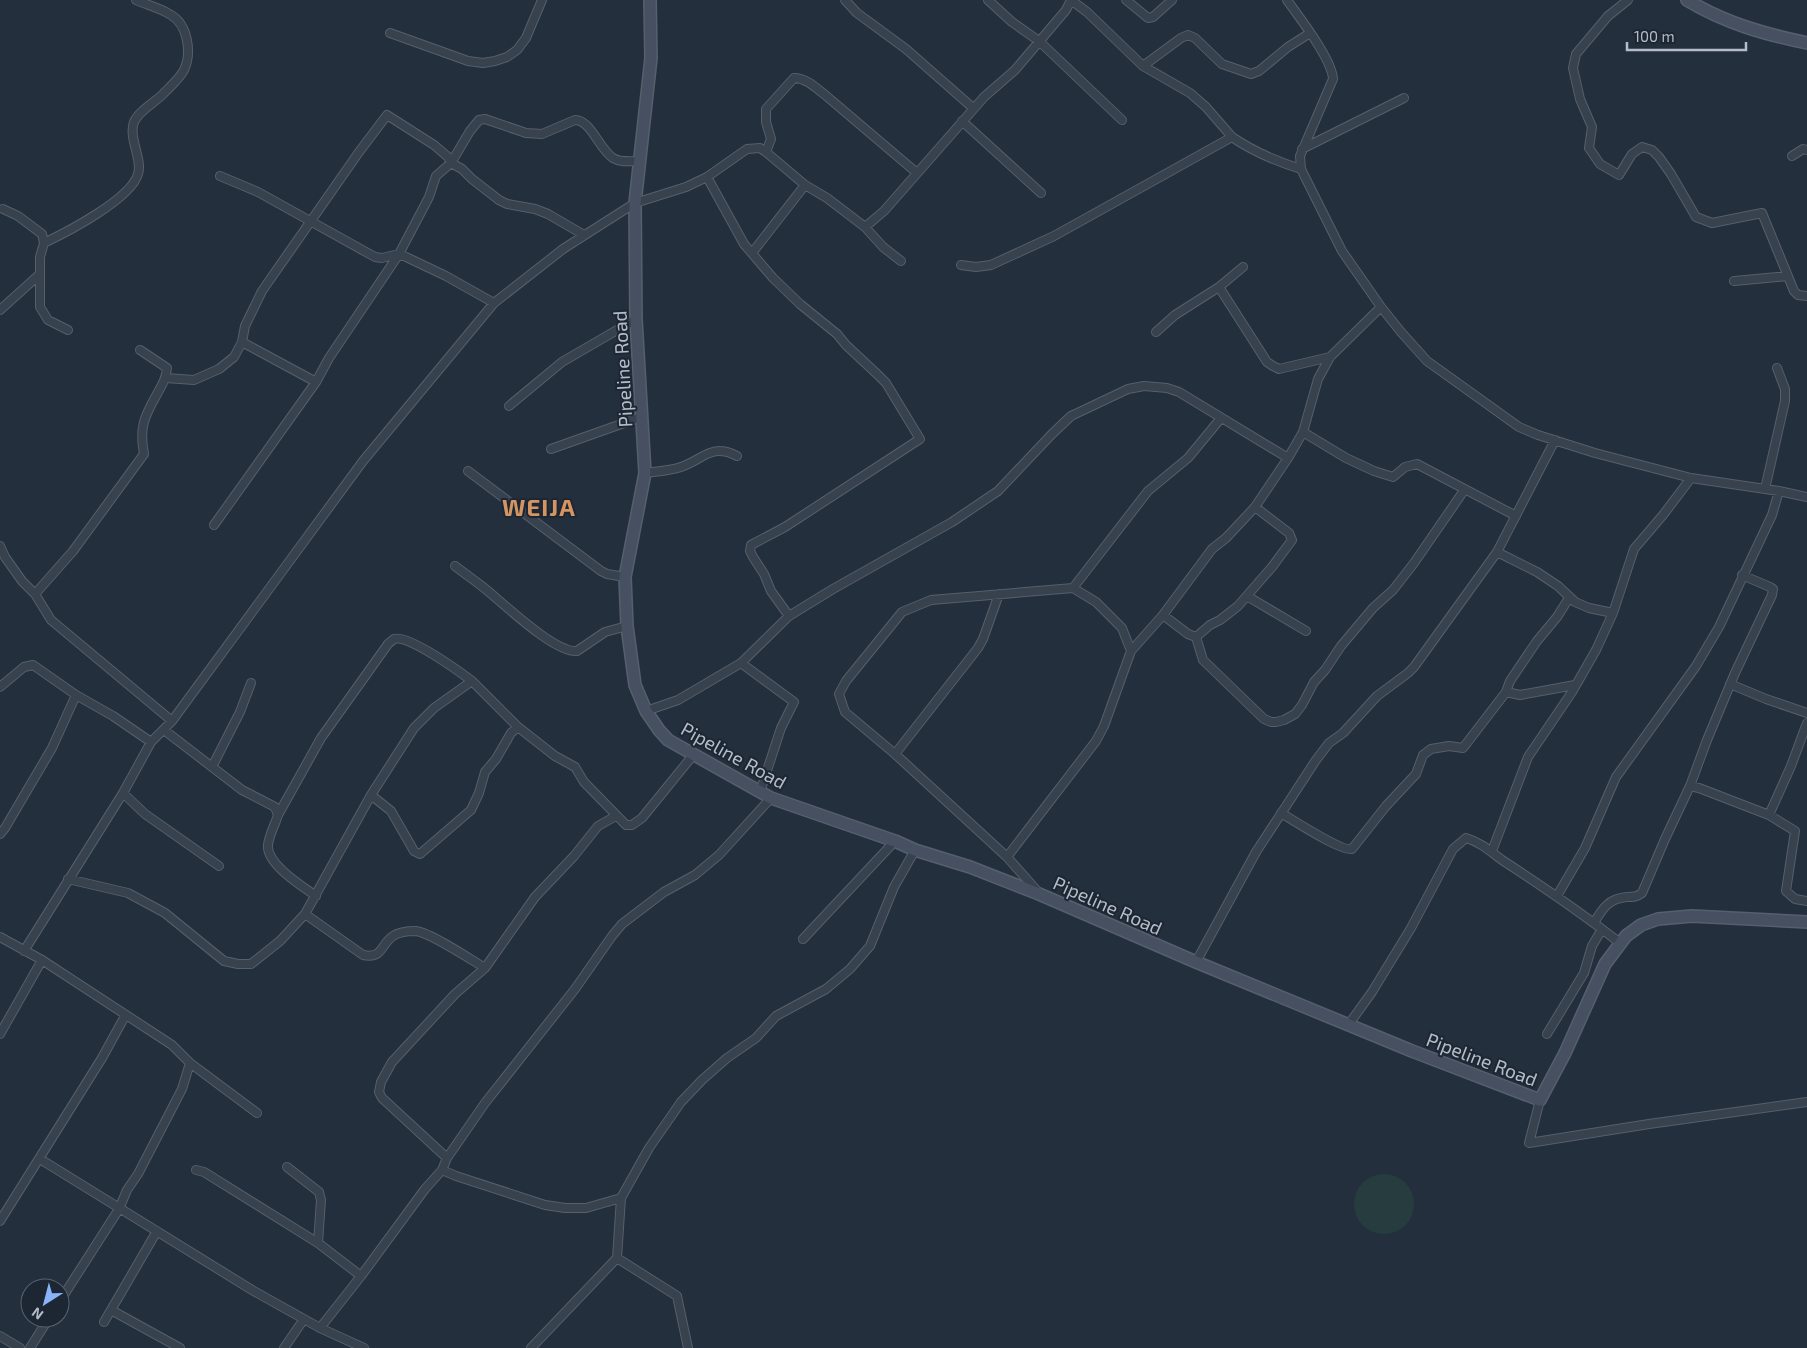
<svg xmlns="http://www.w3.org/2000/svg" width="1807" height="1348" font-family="'Exo 2',sans-serif">
<style>
.green{fill:#263c3f}
.lines{fill:none;stroke-linecap:round;stroke-linejoin:round}
.street-casing{stroke:#565f6c;stroke-width:10}
.secondary-casing{stroke:#565f6c;stroke-width:14}
.street{stroke:#38414e;stroke-width:8}
.secondary{stroke:#465061;stroke-width:11}
.labels{text-anchor:middle;dominant-baseline:central;stroke-width:4;stroke-linejoin:round;paint-order:stroke}
.street-label{font-size:19px;fill:#b4bcc9;stroke:#1d2633}
.district-label{font-size:24px;font-weight:bold;letter-spacing:1px;fill:#d59563;stroke:#1d2633}
</style>
<rect width="100%" height="100%" fill="#242f3e"/>
<!-- green -->
<path class="green" d="M1354 1204a30 30 0 1 1 60 0a30 30 0 1 1-60 0Z"/>
<g class="lines">
<defs>
<path id="street" d="M845 0 857 13 906 49 973 108
M988 0 1012 22 1039 41 1122 120
M1071 0 1087 12 1143 66 1190 93 1206 107 1232 137
M1126 0 1148 18 1153 17 1172 0
M1287 0C1299 17 1332 59 1333 79L1300 156 1301 169 1342 251 1381 307 1401 332 1427 361 1519 427 1538 435 1595 453 1691 478 1779 491 1807 497
M1628 0 1608 16 1576 54 1573 68 1580 99 1592 127 1589 148 1600 164 1619 175 1632 154 1642 147 1652 150 1659 157 1671 174 1696 217 1712 223 1762 213 1794 291 1798 295 1807 296
M390 33 468 61 483 63 495 61 507 57 517 50 526 38 542 0
M1143 66 1181 38 1188 35 1195 38 1222 64 1251 74 1259 71 1288 47 1310 33
M962 121 1041 193
M1302 149 1404 98
M766 152 771 139 766 122V109L794 78C806 78 815 87 824 94L917 173
M1792 156 1803 149 1807 150
M220 176 258 192 375 257 382 258 399 254 406 257 446 276 494 303
M707 177 744 244 773 278 800 304 837 334 846 345 877 374 886 383 920 439 785 527 751 545 750 551 753 557 764 574 771 591 789 616
M3 209 18 216 42 234 44 243 40 257V307L48 320 68 330
M865 227 883 247 901 261
M44 243C67 232 131 199 138 174 143 160 128 138 134 122 139 110 156 102 164 93 170 87 180 78 184 70 192 53 188 25 171 15 161 8 147 5 136 0
M752 253 805 185
M961 265 976 267 991 265 1054 236 1232 137C1254 152 1275 161 1301 169
M1734 281 1788 276
M1219 287 1267 362 1273 366 1279 369 1330 357
M0 310 40 274
M1156 332 1175 315 1219 287 1243 267
M242 342 316 382
M166 378 194 380 219 369 234 357 242 342 245 326 262 291 359 152 387 115 434 145 448 157 451 163 462 169 472 179 499 200 507 204 535 209 548 214 584 235
M509 406 562 362 636 319
M1303 432 1346 458 1374 471 1393 477 1405 467 1417 464 1516 516
M551 449 641 417
M468 471 601 571 607 574 625 577
M645 473C657 471 670 471 681 467 704 459 711 443 737 456
M1765 489 1785 401V389L1777 368
M214 525 316 382 329 358 399 254 429 197 436 176 451 163 470 131 479 120 485 119 526 133 542 134 575 120C591 120 599 149 613 158 621 163 631 161 640 161
M0 546 5 557 22 581 35 594 51 620 172 721
M1497 552 1537 572 1558 586 1575 602 1589 608 1613 613
M455 566C464 573 474 580 483 587 502 602 554 653 577 651L605 632 627 626
M1073 588 1148 491 1188 458 1221 418
M35 594 73 551 144 454C139 428 144 417 157 394 162 385 166 379 167 368L140 350
M1247 596 1306 631
M1163 615 1188 634 1196 637 1210 625 1220 620 1238 606 1272 567 1292 540 1289 533 1255 507
M1196 637 1203 660 1264 719 1271 722H1276L1284 720 1295 714 1302 705 1314 682 1325 670 1341 646 1373 608 1393 590 1414 563 1465 489
M741 663 794 702 781 728 760 792
M1730 684 1766 699 1807 713
M0 687 24 667 33 665 76 695 113 716 151 742
M1506 692 1520 695 1575 685
M646 711 678 700 741 663 789 616 833 589 952 522 998 491 1052 434 1071 416 1128 389 1144 386 1167 388 1179 392 1288 458
M164 730 242 790 275 807 278 815C275 825 269 835 268 845 266 864 302 886 316 896
M895 754 978 648 983 639 999 594
M212 767 240 712 251 683
M1690 786 1699 788 1769 815 1795 831 1786 891 1795 899 1807 901
M123 793 145 814 219 866
M371 795 391 811 414 851 420 854 471 810 479 793 485 772 496 759 511 733 518 727
M1281 813C1293 820 1342 852 1352 849L1386 806 1416 774 1423 755 1431 749 1449 746 1463 748 1506 692 1510 681 1537 641 1557 617 1569 598
M278 815 321 738 388 644C390 642 393 640 394 639 408 634 460 672 472 681
M1769 815 1791 766 1807 723
M0 834 5 828 52 748 76 695
M1492 851 1528 757 1572 692 1596 650 1613 613 1634 549 1663 515 1691 478
M1007 857 1096 741 1104 726 1131 651 1163 615 1212 549 1226 538 1255 507 1288 458 1303 432 1318 379 1330 357 1381 307
M68 879 128 893 165 913 224 961 238 964H251L280 941 305 914 371 795 414 728 434 708 472 681 518 727 555 756 575 767 584 782 626 825H632L642 818 694 754
M1039 893 1007 857 895 754 845 712 839 694 846 681 902 612 931 600 1073 588 1096 602 1122 628 1131 651
M1557 896 1585 848 1616 777 1696 666 1719 627 1772 515 1779 491
M305 914 363 955C383 959 380 945 393 936 399 932 408 931 416 931 431 933 470 959 485 968
M1594 923C1602 909 1609 898 1627 897 1633 897 1637 897 1642 893L1665 839 1690 786 1707 740 1735 673 1772 595 1773 589 1770 587 1742 575
M0 937 42 960 172 1045 190 1063 257 1113
M803 939 895 841
M24 951 123 793 151 742 172 721 363 461 494 303 563 249 635 203 686 187 707 177 747 149 760 148 766 152 805 185 827 198 865 227 884 211 984 97 1015 70 1066 10 1071 0
M1196 962 1256 852 1316 760 1329 743 1343 733 1377 696 1408 673 1414 667 1497 552 1555 440
M1349 1024 1372 992 1411 928 1453 849 1466 838C1480 842 1490 851 1502 860 1542 886 1582 913 1620 943
M0 1034 42 960
M1547 1034 1584 973 1592 946 1602 929
M1540 1100 1529 1143 1649 1124 1807 1102
M447 1158 382 1098 379 1092 381 1082 392 1062 455 994 485 968 535 897 574 856 598 826 616 816
M40 1159 252 1290 320 1328 364 1348
M287 1167 319 1192 321 1200 318 1243
M196 1170 204 1172 318 1243 361 1276
M442 1170 456 1176 545 1205 565 1208H586L621 1198
M0 1221 102 1058 125 1016
M60 1301 119 1209 127 1190 138 1174 182 1089 190 1063
M111 1310 180 1348
M104 1322 157 1231
M320 1328 361 1276 425 1189 442 1170 447 1158 485 1103 575 989 612 936 622 924 664 892 695 875 719 855 771 798
M0 1336 20 1348
M30 1348 49 1318
M284 1348 304 1319
M531 1348 617 1258
M688 1348 677 1296 617 1258 621 1198 649 1148 681 1102 702 1080 727 1058 756 1038 776 1016 826 989 850 969 870 946 894 887 915 850"/>
<path id="secondary" d="M650 0 651 58 635 203 636 319 645 473 625 577 627 626 635 685 646 711 659 730 668 740 771 798 895 841 915 850 970 867 1039 894 1196 962 1412 1051 1540 1100 1565 1053 1605 964 1626 936 1641 925 1658 919 1692 916 1807 922
M1687 0C1725 23 1764 34 1807 43"/>
</defs>
<!-- street casing -->
<use href="#street" class="street-casing"/>
<!-- secondary casing -->
<use href="#secondary" class="secondary-casing"/>
<!-- street -->
<use href="#street" class="street"/>
<!-- secondary -->
<use href="#secondary" class="secondary"/>
</g>
<g class="labels">
<!-- street labels -->
<g class="street-label">
<text transform="translate(622 369) rotate(-93)">Pipeline Road</text>
<text transform="translate(734 755) rotate(29)">Pipeline Road</text>
<text transform="translate(1108 905) rotate(24)">Pipeline Road</text>
<text transform="translate(1482 1059) rotate(21)">Pipeline Road</text>
</g>
<!-- district labels -->
<g class="district-label">
<text x="539" y="506">WEIJA</text>
</g>
</g>
<!-- north arrow -->
<g transform="translate(45 1303) rotate(216)"><circle r="24" fill="#1d2633" stroke="#59626f"/>
<path d="M0-4L9 19L0 12L-9 19Z" fill="#8ab4f8"/>
<text y="-8" font-size="14" font-weight="bold" text-anchor="middle" fill="#b4bcc9">N</text>
</g>
<!-- scale -->
<path d="M1627 42v8h119v-8" fill="none" stroke="#b4bcc9" stroke-width="2.5"/>
<text x="1634" y="42" font-size="15" fill="#b4bcc9" stroke="#1d2633" stroke-width="4" paint-order="stroke">100 m</text>
</svg>
